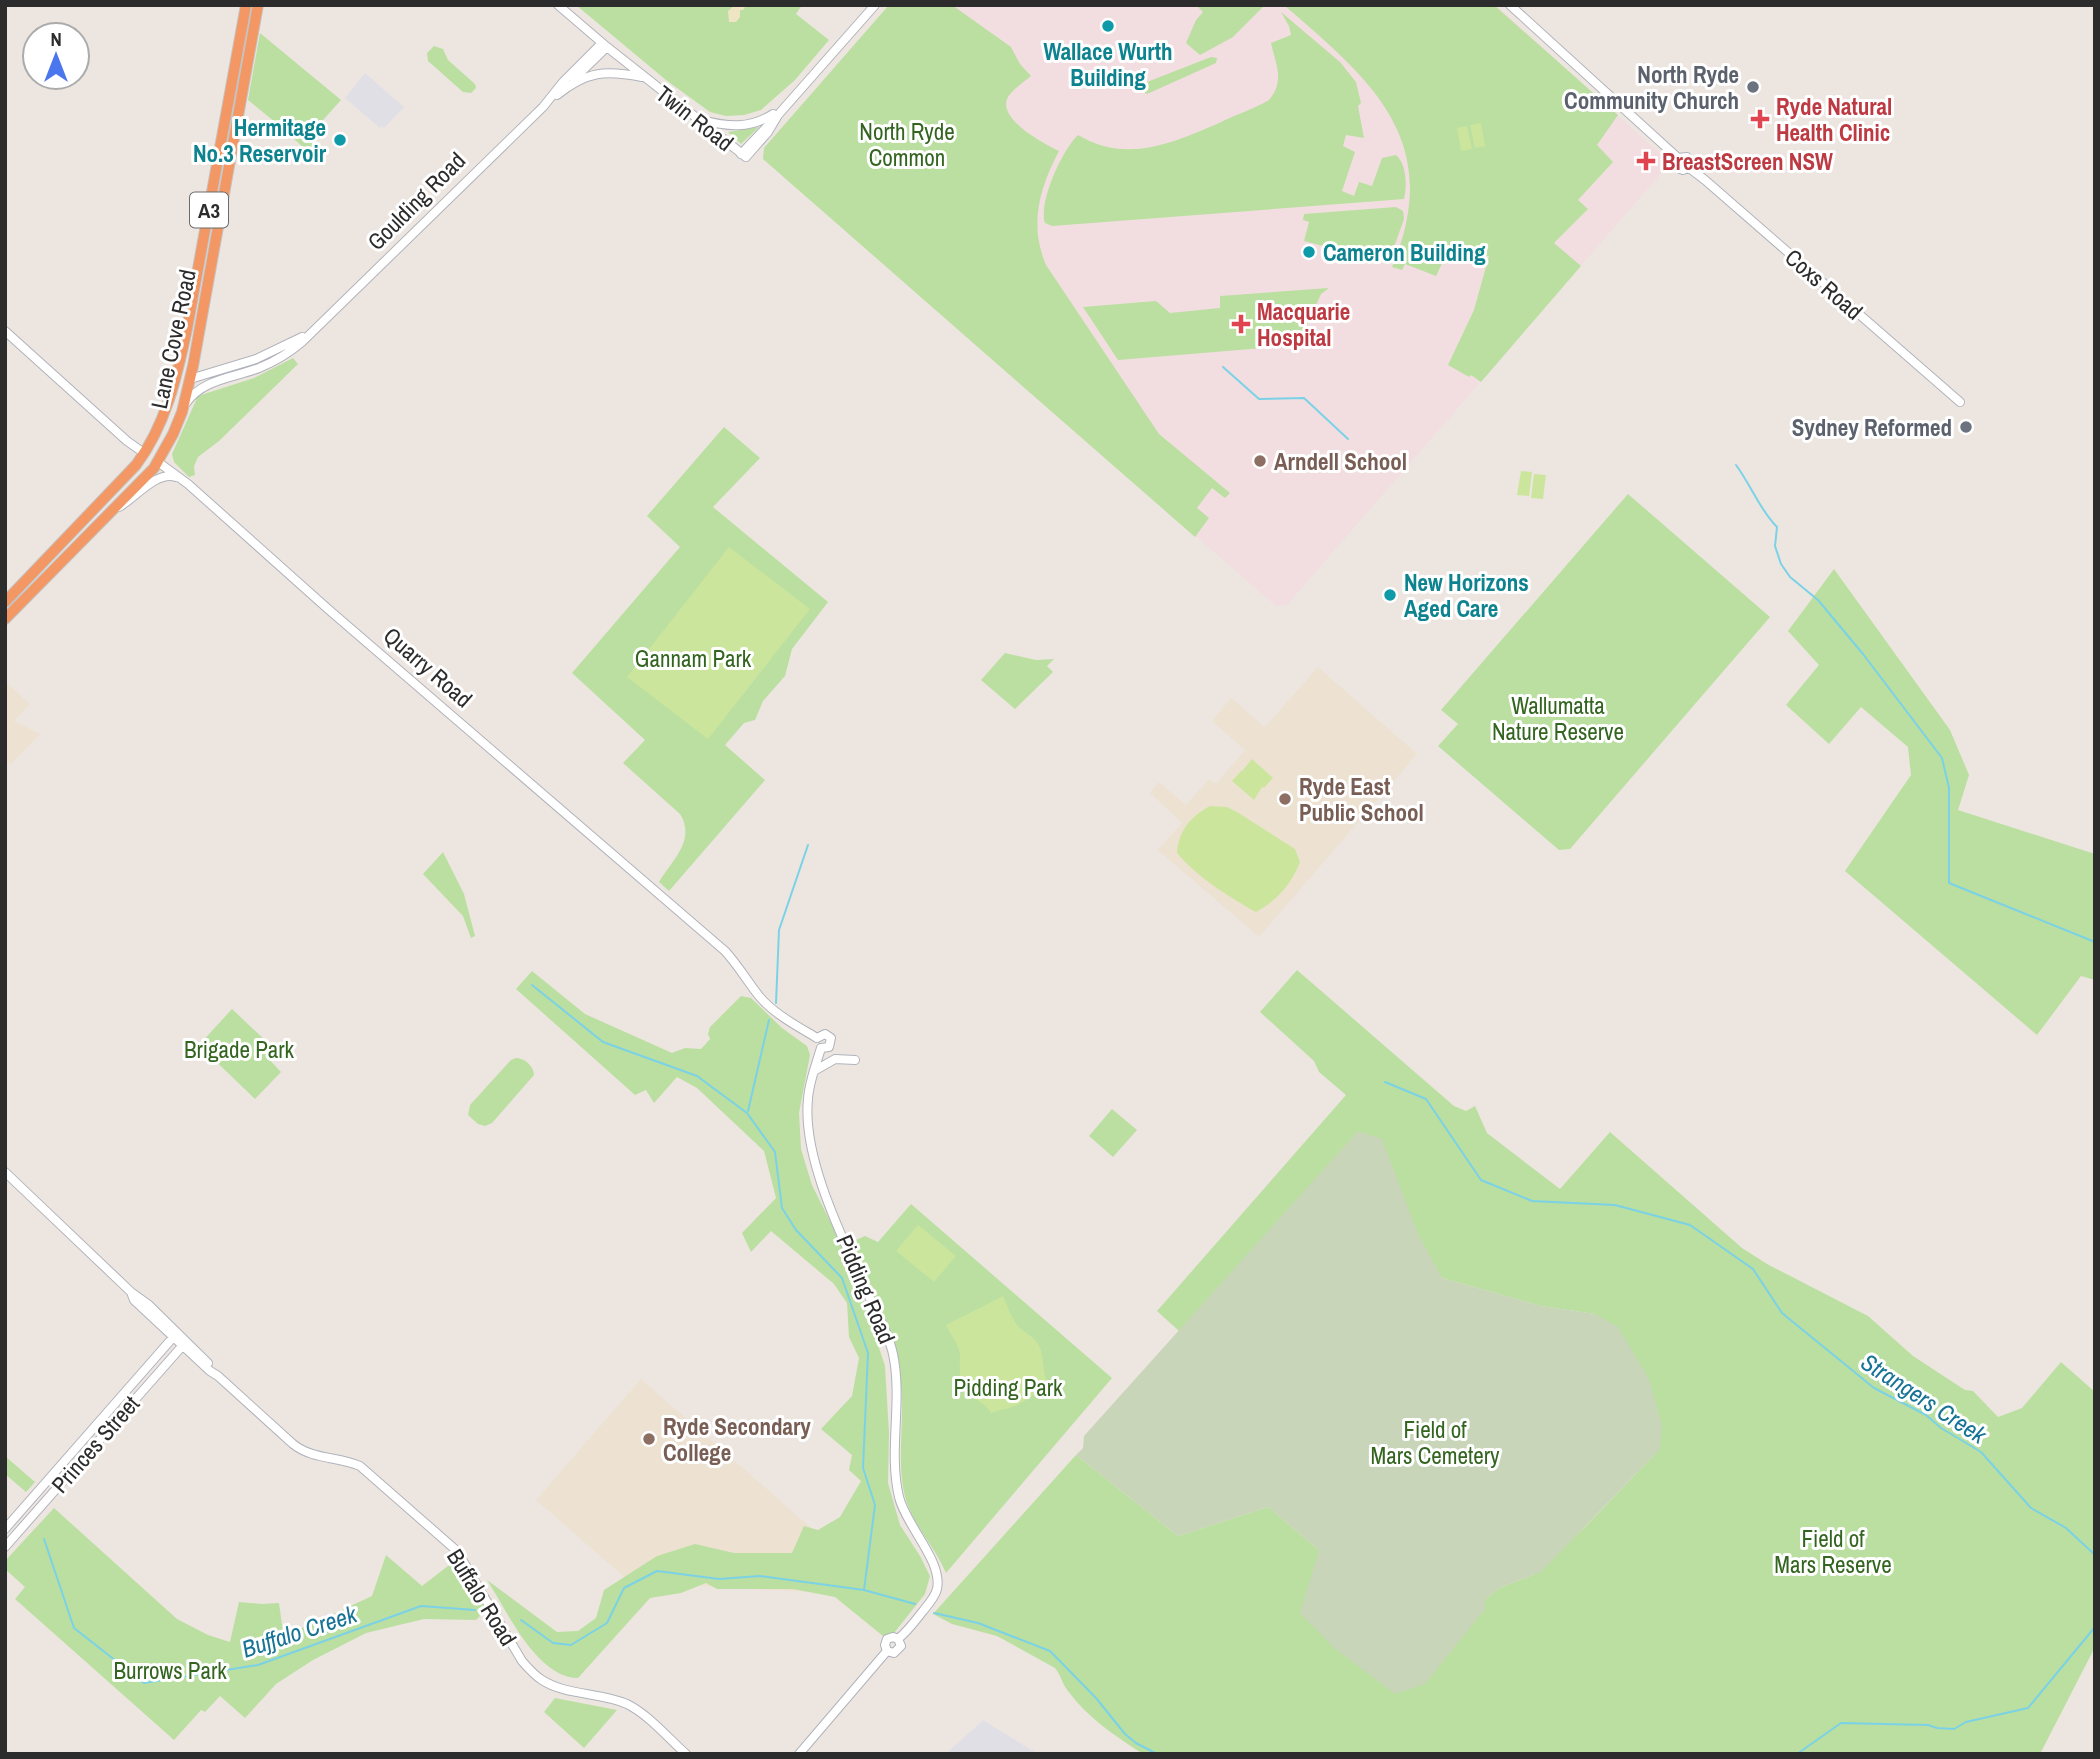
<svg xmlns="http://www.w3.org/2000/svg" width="2100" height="1759" font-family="'Archivo Narrow',sans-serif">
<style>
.industrial{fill:#e1dfe6}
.education{fill:#ede2d1}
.medical{fill:#f2dee0}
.green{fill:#badfa0}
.sand{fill:#efe5c5}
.cemetery{fill:#c8d5b8}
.pitch{fill:#cce59d}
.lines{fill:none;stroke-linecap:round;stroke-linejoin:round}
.stream{stroke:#7bd2e6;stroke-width:2}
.secondary-casing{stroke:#b0b3bb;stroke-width:10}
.highway-casing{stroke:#c4c4c4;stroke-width:12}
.secondary{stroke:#fff;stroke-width:8}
.highway{stroke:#f39864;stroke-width:10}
.culture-dot{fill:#0f9aa8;stroke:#fff;stroke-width:2.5}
.worship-dot{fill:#6b7280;stroke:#fff;stroke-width:2.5}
.health-dot{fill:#e0444e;stroke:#fff;stroke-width:2.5}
.education-dot{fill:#8d6e63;stroke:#fff;stroke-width:2.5}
.labels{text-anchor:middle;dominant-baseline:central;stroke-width:6;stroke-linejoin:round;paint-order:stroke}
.shield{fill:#fff;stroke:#6b6b6b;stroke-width:2}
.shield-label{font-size:21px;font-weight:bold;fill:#2c2c2c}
.culture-label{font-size:23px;font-weight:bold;fill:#0d838f;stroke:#fff;text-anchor:start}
.worship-label{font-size:23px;font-weight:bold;fill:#5b616d;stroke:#fff;text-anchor:end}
.health-label{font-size:23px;font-weight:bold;fill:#be3a42;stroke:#fff;text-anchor:start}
.street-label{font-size:23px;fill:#2c2c2c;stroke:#fff}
.park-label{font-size:23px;fill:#346520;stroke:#fff}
.education-label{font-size:23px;font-weight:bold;fill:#785e54;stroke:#fff;text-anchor:start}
.water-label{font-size:24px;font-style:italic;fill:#177395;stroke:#fff}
</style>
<rect width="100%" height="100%" fill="#ede6e0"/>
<!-- industrial -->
<path class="industrial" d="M365 73 404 107 384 128 381 126 380 128 345 98Z
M983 1720 1038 1754H946Z"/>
<!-- education -->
<path class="education" d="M1318 667 1417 754 1259 937 1158 850 1182 823 1150 793 1159 782 1186 805 1209 779 1216 784 1245 750 1212 721 1231 698 1265 727Z
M5 681 30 704 14 721 40 734 11 764 5 761Z
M641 1379 816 1532 811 1592 630 1582 536 1500Z"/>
<!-- medical -->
<path class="medical" d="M889 5H1496L1670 163 1287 605 1276 606 763 159 764 148Z"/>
<!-- green -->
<path class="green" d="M576 5H802L796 14 829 40 795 80 761 110 744 115 726 116 710 112 666 80Z
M889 5H952L1011 47 1020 64 1031 76C1024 82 1011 90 1007 99 999 120 1044 144 1059 151 1039 189 1029 225 1046 265L1159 434 1230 493 1225 498 1212 488 1197 508 1209 518 1195 537 763 159 764 148Z
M1196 5H1265L1233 37 1200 55 1186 43 1196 20 1203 12Z
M1284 5H1494L1618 115 1597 145 1613 162 1578 200 1588 209 1554 243 1581 266 1481 382 1471 375 1469 377 1448 365 1474 310 1489 256 1446 255 1436 276 1405 264 1402 270 1392 267C1445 141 1372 81 1284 5Z
M1281 12 1340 62 1356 82 1361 103 1358 106 1364 138 1346 135 1343 146 1355 152 1342 191 1354 196 1359 182 1372 186 1382 158 1396 155C1407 164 1407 187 1404 199L1052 226 1045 223C1038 203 1062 150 1078 135 1126 164 1173 143 1219 123 1235 115 1254 109 1269 100 1285 81 1276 65 1271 43L1291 35 1289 26Z
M260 33 341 100 315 129 313 156 294 139 296 130 290 121 282 119 275 122 248 100Z
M434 46 443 49 448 60 475 84 476 88 471 93 463 92 428 61 427 53Z
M1211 57 1217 58 1216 63 1147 94 1142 91V84Z
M759 127 741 144 728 132Z
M1396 207 1403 211 1404 219 1389 261 1385 262 1304 241 1309 222 1303 220 1304 214Z
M1329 288 1321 294 1298 345 1118 360 1083 307 1156 301 1170 313 1220 308V296Z
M293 358 298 364 219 441 198 457 194 466 195 475 189 477 174 462 172 454 198 396 254 378Z
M724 427 760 458 713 507 828 602 792 649 785 676 763 701 755 720 744 723 725 745 765 780 669 891 659 882C673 859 696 840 680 814L623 763 645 740 572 673 680 547 647 516Z
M1628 494 1770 617 1570 849 1559 850 1438 746 1458 724 1441 710Z
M1834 569 1950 730 1969 775 1958 810 2095 854V980L2081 976 2037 1035 1845 871 1911 775 1908 747 1861 707 1829 744 1786 705 1819 665 1788 631Z
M1005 653 1036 660 1054 659 1047 666 1053 672 1015 709 981 680Z
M443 852 464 894 475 936 471 938 463 916 423 874Z
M1297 970 1454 1106 1466 1111 1475 1106 1487 1133 1560 1189 1610 1132 1742 1248 1767 1264 1868 1316 1913 1356 1965 1390 1973 1391 1998 1417 2022 1408 2061 1362 2095 1392V1647L2040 1754H1143C1115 1736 1088 1718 1068 1691 1062 1684 1061 1675 1055 1668L997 1636 952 1624 933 1614 1076 1455 1178 1536 1268 1507 1319 1550 1485 1600 1499 1588 1533 1575 1586 1526 1656 1453 1595 1314 1541 1306 1442 1278 1359 1131 1179 1331 1157 1311 1346 1095 1319 1072 1314 1061 1260 1012Z
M532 971 585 1014 672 1053 685 1048 701 1049 710 1039 708 1034 710 1027 741 996 751 998 782 1028 807 1046 810 1055 799 1113 801 1149 812 1185 832 1225 865 1305 885 1366 889 1433 888 1483 900 1525 920 1556 930 1576 925 1594 894 1633 883 1636 835 1597 793 1589H717L706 1583 681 1593 650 1598 578 1678C536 1677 508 1612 487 1580L557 1632 578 1631 596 1618 604 1590 657 1556 695 1544 734 1553H792L804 1526 818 1530 840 1517 861 1481 849 1470 852 1455 821 1429 852 1396 859 1358 849 1337 847 1303 834 1284 771 1231 751 1252 742 1233 776 1198 764 1151 697 1088 677 1077 654 1103 646 1090 635 1095 516 989Z
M232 1009 267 1042 266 1056 281 1072 255 1099 199 1045Z
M516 1058C525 1058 534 1067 534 1075L492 1123 485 1126 478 1124 468 1115 470 1105 511 1060Z
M1112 1109 1137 1130 1113 1157 1089 1136Z
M911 1204 1112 1378 946 1573C936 1549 916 1528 907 1503 895 1468 905 1424 901 1386 896 1345 879 1308 863 1270V1263L851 1242 865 1236 878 1242Z
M5 1456 35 1482 26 1492 5 1474Z
M54 1508 177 1619 208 1635 230 1642 239 1602 262 1604 279 1603 283 1632 305 1627 372 1596 386 1555 422 1586 461 1556 486 1610 476 1620 424 1619 366 1633 313 1660 276 1684 245 1718 220 1696 205 1712 201 1710 174 1740 15 1599 25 1587 5 1569V1561Z
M555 1698 617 1710 584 1748 544 1712Z"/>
<!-- sand -->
<path class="sand" d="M735 5H746L743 10H740V17L736 22H729L728 11Z"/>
<!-- cemetery -->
<path class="cemetery" d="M1358 1131 1382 1139 1418 1234 1442 1278 1541 1306 1595 1314 1618 1327 1649 1379 1662 1425 1660 1449 1541 1572 1499 1588 1485 1600V1609L1425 1684 1395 1694 1334 1648 1300 1613 1319 1550 1268 1507 1178 1536 1076 1455 1083 1448 1084 1436Z"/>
<!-- pitch -->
<path class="pitch" d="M1481 123 1485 146 1475 148 1470 125Z
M1467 126 1472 149 1461 151 1457 128Z
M1521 471 1532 472 1529 496 1517 495Z
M1534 474 1546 475 1543 499 1531 498Z
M729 547 810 609 708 739 627 677Z
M1252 759 1273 778 1264 788 1262 787 1254 800 1232 781 1242 770 1244 772 1243 770Z
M1210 806 1227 807 1237 812 1295 849 1300 862C1292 883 1277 901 1256 912 1229 897 1197 877 1177 853 1179 830 1190 817 1210 806Z
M918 1225 956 1256 934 1282 896 1251Z
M1003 1296C1007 1305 1012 1320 1019 1327 1026 1334 1034 1336 1039 1346 1045 1359 1042 1372 1048 1384 1037 1390 1030 1399 1019 1404 1010 1409 1001 1409 991 1413 985 1402 971 1399 964 1387 958 1375 960 1368 960 1355 960 1346 950 1334 946 1325Z"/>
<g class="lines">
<!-- stream -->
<path class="stream" d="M1223 367 1259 399 1304 398 1348 439
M1736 465C1751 485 1759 509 1777 527L1775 546 1781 564 1790 577 1818 600 1863 654 1942 758 1949 788V883L2095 942
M532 985 603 1042 697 1076 747 1113 775 1152 782 1208 796 1230 842 1278 868 1353 863 1468 875 1505 864 1590
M776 1003 779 930 808 845
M1385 1082 1426 1099 1481 1180 1532 1201 1615 1205 1690 1225 1753 1269 1782 1313 1874 1388 1926 1415 1941 1428 1981 1452 2031 1508 2066 1528 2095 1555
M748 1111 769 1020
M44 1539 74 1628 144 1683 258 1665 421 1606 475 1610
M934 1613 978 1623 1050 1651 1096 1698 1125 1734 1136 1743 1157 1754
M521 1620 553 1643 571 1645 607 1623 624 1588 657 1571 719 1579 760 1576 864 1590 915 1604
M1797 1754 1841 1723 1928 1725 1937 1728 1954 1729 1966 1722 2028 1708 2095 1627"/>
<defs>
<path id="secondary" d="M558 5 607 47 746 157 768 132 778 115
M1510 5 1678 158
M574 79 607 47
M557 95C587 71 605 70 642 77
M702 120C728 127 750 129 773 114
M741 154 778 115 875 5
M1678 158 1676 161 1678 168 1683 170 1688 167
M1678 158 1687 157 1689 161 1688 167
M1688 167 1705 180 1960 402
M5 331 127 441 144 453
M190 379 256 359 302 337
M186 403C203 379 233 378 259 368 274 362 289 353 302 342L543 107 563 82 602 43
M158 462 188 484 328 609 725 951C738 965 747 981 759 996 774 1014 797 1026 817 1038
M119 507C135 498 157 470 176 477
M817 1038 825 1034 831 1038 829 1047 821 1048
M821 1048C816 1065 809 1082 808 1099 802 1156 841 1235 864 1286 874 1308 888 1331 893 1354 903 1401 888 1451 899 1497 906 1526 943 1561 937 1589 935 1597 928 1605 923 1611 915 1621 908 1631 898 1639
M814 1071 835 1059 855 1060
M5 1172 131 1292 149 1305 208 1363
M131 1292 134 1300 210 1371 218 1376 293 1444C313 1460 337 1456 360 1466L457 1551 522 1661C528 1668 534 1675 542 1680 567 1696 600 1692 627 1704 649 1715 668 1738 686 1754
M5 1529 176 1334
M5 1547 184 1344
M887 1651 894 1653 901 1646 898 1639
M887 1651 885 1645 887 1639 893 1637 898 1639
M799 1754 887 1651"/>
<path id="highway" d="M5 602 136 465C166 425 177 376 187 329L246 5
M5 619 154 468 173 434 182 412 193 366 258 5"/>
</defs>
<!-- secondary casing -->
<use href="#secondary" class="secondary-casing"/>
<!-- highway casing -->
<use href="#highway" class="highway-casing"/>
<!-- secondary -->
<use href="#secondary" class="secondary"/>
<!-- highway -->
<use href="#highway" class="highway"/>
</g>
<!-- markers -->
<g class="culture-dot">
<circle cx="1108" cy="26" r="7"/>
<circle cx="340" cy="140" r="7"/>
<circle cx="1309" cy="252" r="7"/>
<circle cx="1390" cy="595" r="7"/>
</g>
<g class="worship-dot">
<circle cx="1753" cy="87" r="7"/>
<circle cx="1966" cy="427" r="7"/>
</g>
<g class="health-dot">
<path d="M1756.5 108.5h7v7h7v7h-7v7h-7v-7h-7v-7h7z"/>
<path d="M1642.5 150.5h7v7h7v7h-7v7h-7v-7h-7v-7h7z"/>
<path d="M1237.5 313.5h7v7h7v7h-7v7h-7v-7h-7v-7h7z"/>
</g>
<g class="education-dot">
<circle cx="1260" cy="461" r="7"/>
<circle cx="1285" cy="799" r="7"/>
<circle cx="649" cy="1439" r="7"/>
</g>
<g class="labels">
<!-- shield labels -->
<rect class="shield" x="190" y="192.5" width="38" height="35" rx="5"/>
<g class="shield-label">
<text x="209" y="210">A3</text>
</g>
<!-- culture labels -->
<g class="culture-label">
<text x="1108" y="51" text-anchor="middle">Wallace Wurth<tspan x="1108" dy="26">Building</tspan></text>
<text x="326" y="127" text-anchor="end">Hermitage<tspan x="326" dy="26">No.3 Reservoir</tspan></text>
<text x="1323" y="252">Cameron Building</text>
<text x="1404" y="582">New Horizons<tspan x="1404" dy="26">Aged Care</tspan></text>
</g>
<!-- worship labels -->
<g class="worship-label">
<text x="1739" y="74">North Ryde<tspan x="1739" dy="26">Community Church</tspan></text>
<text x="1952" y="427">Sydney Reformed</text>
</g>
<!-- health labels -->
<g class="health-label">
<text x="1776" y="106">Ryde Natural<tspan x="1776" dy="26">Health Clinic</tspan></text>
<text x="1662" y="161">BreastScreen NSW</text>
<text x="1257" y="311">Macquarie<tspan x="1257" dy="26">Hospital</tspan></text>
</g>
<!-- street labels -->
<g class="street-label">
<text transform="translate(695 118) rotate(38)">Twin Road</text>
<text transform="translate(416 201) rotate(-45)">Goulding Road</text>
<text transform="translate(1824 284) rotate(41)">Coxs Road</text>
<text transform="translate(173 339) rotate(-78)">Lane Cove Road</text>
<text transform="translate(428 667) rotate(41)">Quarry Road</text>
<text transform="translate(866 1289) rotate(67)">Pidding Road</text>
<text transform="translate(95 1444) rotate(-49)">Princes Street</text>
<text transform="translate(482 1597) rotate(58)">Buffalo Road</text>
</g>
<!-- park labels -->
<g class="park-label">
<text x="907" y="131">North Ryde<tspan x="907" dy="26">Common</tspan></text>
<text x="693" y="658">Gannam Park</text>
<text x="1558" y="705">Wallumatta<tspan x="1558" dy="26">Nature Reserve</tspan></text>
<text x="239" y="1049">Brigade Park</text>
<text x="1008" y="1387">Pidding Park</text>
<text x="1435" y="1429">Field of<tspan x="1435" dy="26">Mars Cemetery</tspan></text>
<text x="1833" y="1538">Field of<tspan x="1833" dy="26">Mars Reserve</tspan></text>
<text x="170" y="1670">Burrows Park</text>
</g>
<!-- education labels -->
<g class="education-label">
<text x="1274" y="461">Arndell School</text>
<text x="1299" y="786">Ryde East<tspan x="1299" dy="26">Public School</tspan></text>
<text x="663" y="1426">Ryde Secondary<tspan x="663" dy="26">College</tspan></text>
</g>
<!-- water labels -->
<g class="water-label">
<text transform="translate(1924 1398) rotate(33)">Strangers Creek</text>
<text transform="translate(299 1631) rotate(-18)">Buffalo Creek</text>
</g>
</g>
<!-- border -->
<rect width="2100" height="1759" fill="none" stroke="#2c2c2c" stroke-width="14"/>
<!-- north arrow -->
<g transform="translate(56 56)"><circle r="33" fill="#ffffff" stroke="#ababab" stroke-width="2"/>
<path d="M0-5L12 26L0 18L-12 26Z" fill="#4c76ed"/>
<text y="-10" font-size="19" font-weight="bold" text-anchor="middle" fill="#2c2c2c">N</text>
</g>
</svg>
